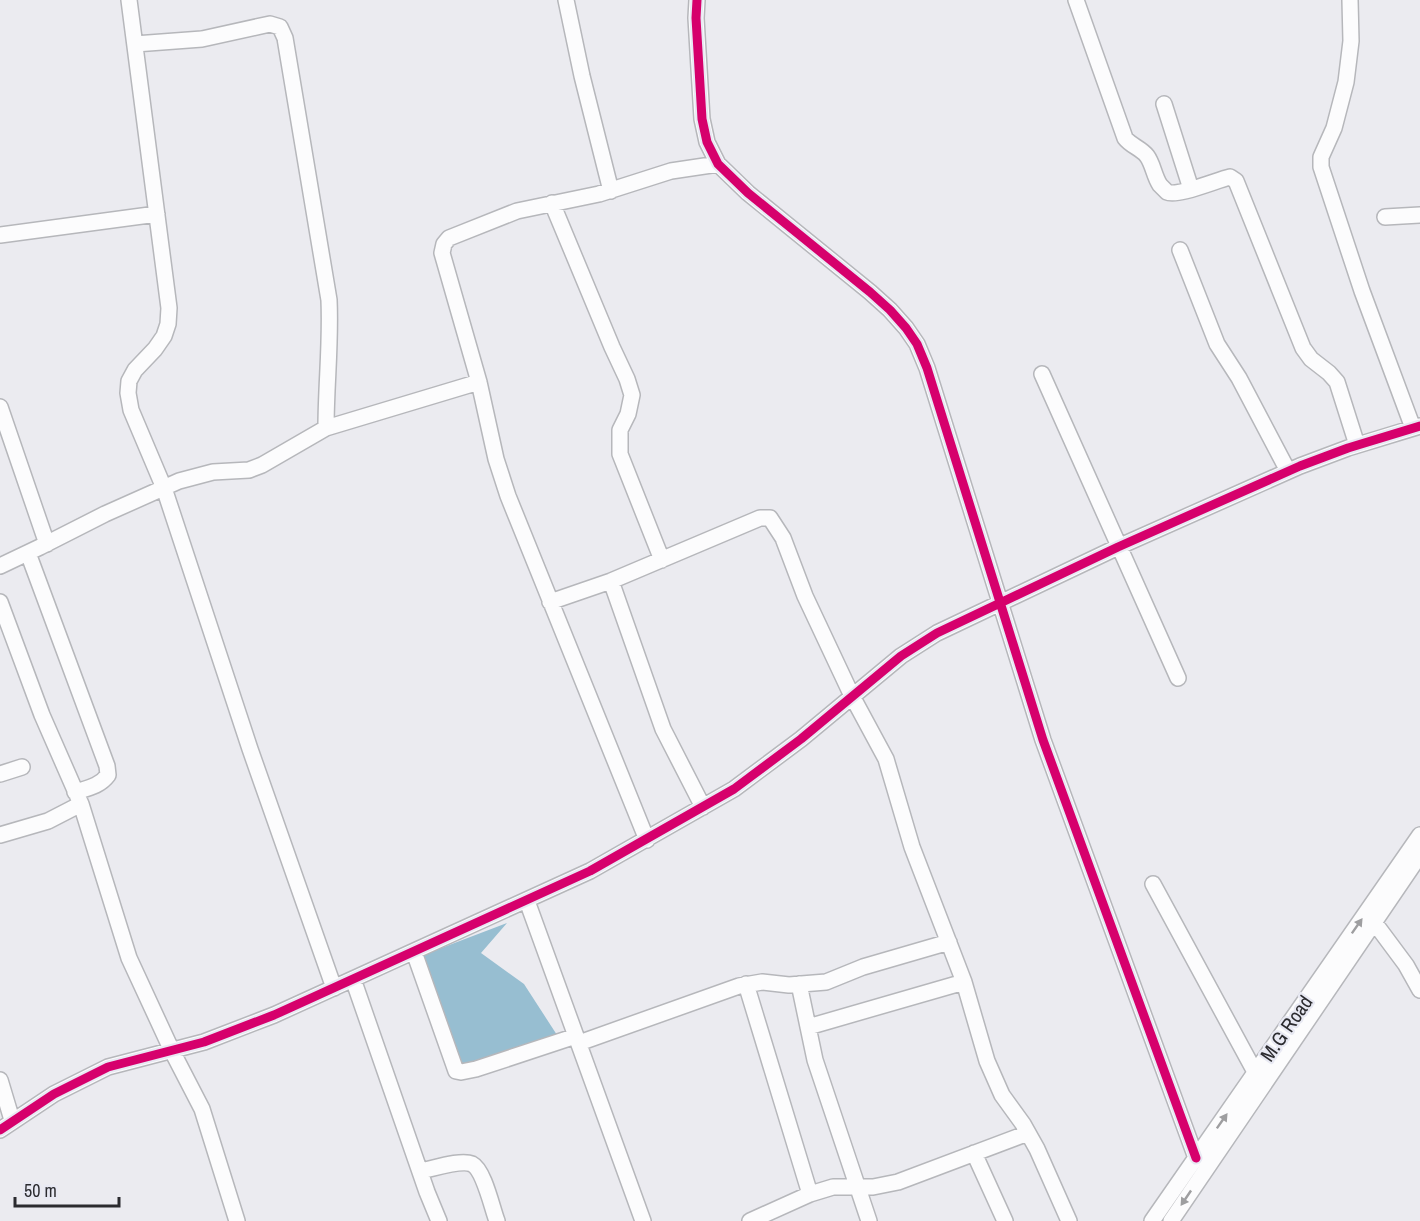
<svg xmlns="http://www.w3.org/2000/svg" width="1420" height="1221" font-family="'Archivo Narrow',sans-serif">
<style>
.water{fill:#97bed1}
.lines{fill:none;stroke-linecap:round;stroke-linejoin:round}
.minor-casing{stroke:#b6b7bb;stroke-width:18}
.minor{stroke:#fcfcfd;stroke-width:15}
.cycleway-casing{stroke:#e8e9f3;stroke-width:13}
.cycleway{stroke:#d6006c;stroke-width:9}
.oneway{fill:#9e9ea0}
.labels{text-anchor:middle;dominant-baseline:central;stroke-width:4.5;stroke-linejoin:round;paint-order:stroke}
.street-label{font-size:20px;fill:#2b2b2f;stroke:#e8e9f3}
</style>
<rect width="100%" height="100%" fill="#ebebf0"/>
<!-- water -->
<path class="water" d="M507 923 481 953 524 984 557 1035 465 1064 454 1061 421 961 423 955Z"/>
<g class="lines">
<defs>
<path id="minor" d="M129 0 169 308 168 324 164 336 155 349 135 370 129 381 128 393 131 410 164 488 250 749 334 988
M566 0 582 76 611 191
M697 0 696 18 702 119 707 142 718 164 748 193 870 292 890 310 906 328 917 344 927 368 1043 740 1196 1158
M1076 0 1125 138C1131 146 1141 148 1147 156 1153 164 1154 176 1160 185 1161 186 1166 191 1167 192 1177 197 1217 180 1230 177L1236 181 1303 348 1311 359 1329 373 1337 382 1357 445
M1350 0 1351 41 1346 82 1334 128 1321 157V167L1362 291 1413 428
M135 44 202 39 270 24 280 27 285 38 329 300C331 343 326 385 326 428
M1164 104 1191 189
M552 203 612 347 627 379 632 395 628 414 620 430V454L662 560
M1385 217 1420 215
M0 235 157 214
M1180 250 1217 344 1239 378 1288 471
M1042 374 1178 678
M0 407 47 544
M28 553 107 766 108 775C100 786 88 788 75 792
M0 566 40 547 105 514 179 481 213 472 249 470 262 465 326 428 479 382
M611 581 663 729 703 807
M0 602 42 715 81 804 129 958 172 1051 202 1109 237 1221
M550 602 611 581 760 518H770L783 538 805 596 852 696 886 759 912 847 964 982 987 1061 1002 1095 1023 1124 1037 1149 1069 1221
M0 774 22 767
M0 835 48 821 81 804
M647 840 508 496 496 459 479 382 442 253 444 244 449 238 517 211 599 194 671 171 718 164
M1153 884 1255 1072
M527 901 643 1221
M1374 922 1406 965 1420 990
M414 952 456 1071 461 1072 476 1069 576 1036
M353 979 427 1192 439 1221
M746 984 810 1194
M799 984 815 1060 869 1221
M808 1027 964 982
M579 1043 739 986 762 982 789 985 826 982 863 967 949 942
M0 1080 12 1120
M0 1130 54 1094 108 1067 204 1042 274 1015 590 871 734 789 801 739 901 656 937 633 1118 547 1300 466 1348 448 1420 426
M974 1153 1005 1221
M420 1171C432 1169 461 1159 472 1164 484 1170 492 1208 497 1221
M750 1221 810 1194 833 1187H873L898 1182 1028 1133
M1152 1221 1420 835
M1171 1221 1420 855"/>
</defs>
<!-- minor casing -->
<use href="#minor" class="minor-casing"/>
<!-- minor -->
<use href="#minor" class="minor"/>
<defs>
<path id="cycleway" d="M697 0 696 18 702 119 707 142 718 164 748 193 870 292 890 310 906 328 917 344 927 368 1043 740 1196 1158
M0 1130 54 1094 108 1067 204 1042 274 1015 590 871 734 789 801 739 901 656 937 633 1118 547 1300 466 1348 448 1420 426"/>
</defs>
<!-- cycleway casing -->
<use href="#cycleway" class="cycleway-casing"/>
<!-- cycleway -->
<use href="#cycleway" class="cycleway"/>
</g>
<!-- one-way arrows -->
<defs><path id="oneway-solid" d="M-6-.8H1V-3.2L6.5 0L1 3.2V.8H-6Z" transform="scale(1.5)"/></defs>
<g class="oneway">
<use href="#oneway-solid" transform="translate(1357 926) rotate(-55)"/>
<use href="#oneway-solid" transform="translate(1222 1121) rotate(-55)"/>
<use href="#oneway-solid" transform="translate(1186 1198) rotate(124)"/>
</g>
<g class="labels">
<!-- street labels -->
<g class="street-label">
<text transform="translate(1286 1028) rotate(-55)">M.G Road</text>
</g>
</g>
<!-- scale -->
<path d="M15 1197v9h104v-9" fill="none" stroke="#2b2b2f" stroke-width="3"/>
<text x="24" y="1197" font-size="18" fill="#2b2b2f" stroke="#e8e9f3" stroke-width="4.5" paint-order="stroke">50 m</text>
</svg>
